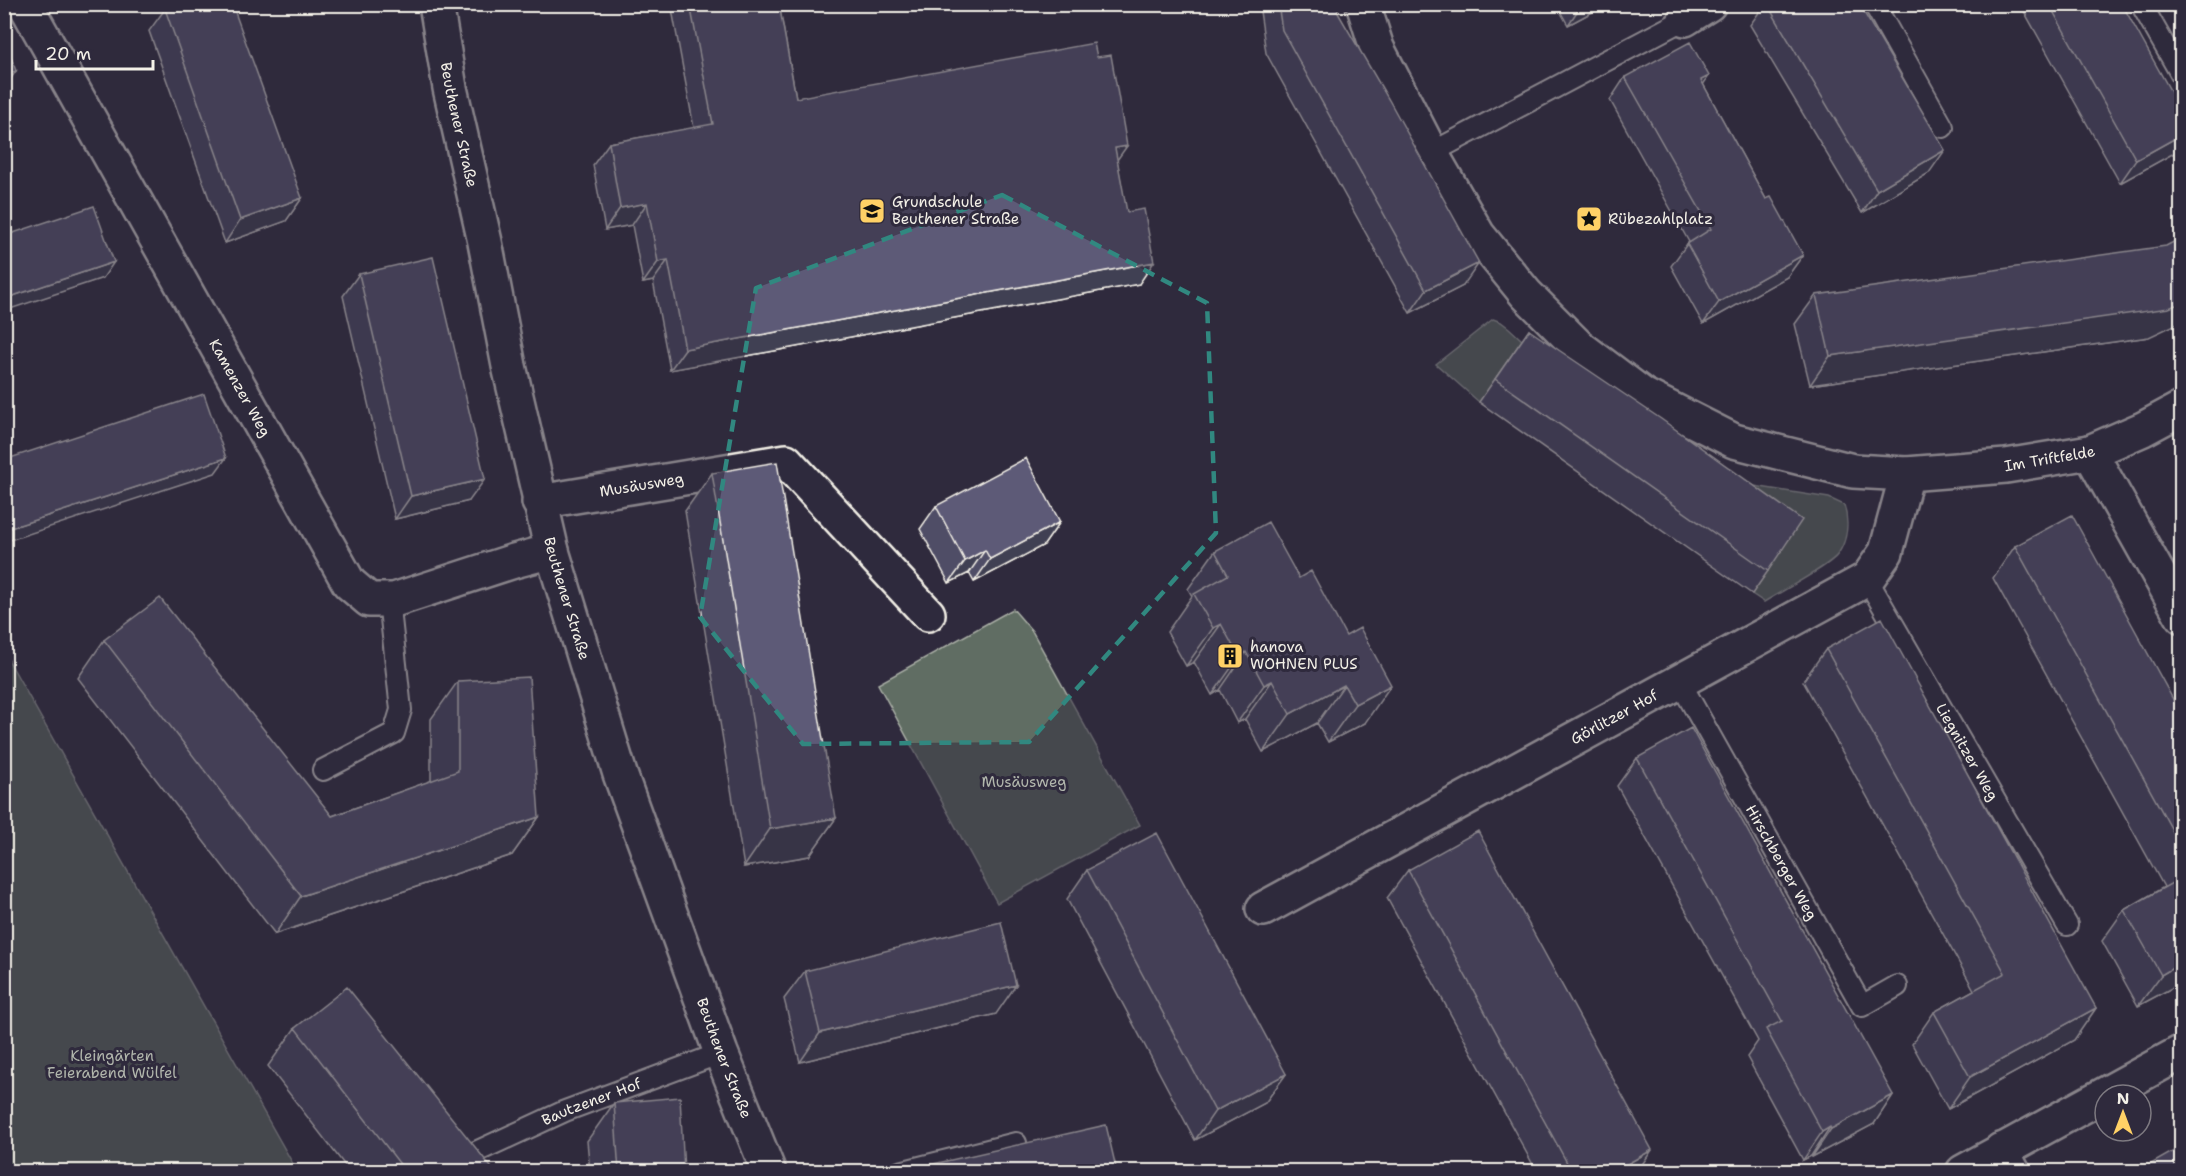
<svg xmlns="http://www.w3.org/2000/svg" width="2186" height="1176" font-family="'Shantell Sans',sans-serif">
<style>
.green{fill:#606d63;stroke:#aaafa6;stroke-width:1.5}
.lines{fill:none;stroke-linecap:round;stroke-linejoin:round}
.service-casing{stroke:#f4f1e8;stroke-width:24}
.minor-casing{stroke:#f4f1e8;stroke-width:38}
.tertiary-casing{stroke:#f4f1e8;stroke-width:38}
.service{stroke:#2f2a3d;stroke-width:20}
.minor{stroke:#2f2a3d;stroke-width:33}
.tertiary{stroke:#2f2a3d;stroke-width:33}
.wall{fill:#504d66;stroke:#f4f1e8;stroke-width:1.5}
.shaded-wall{fill:#413f53;stroke:#f4f1e8;stroke-width:1.5}
.building{fill:#5d5a77;stroke:#f4f1e8;stroke-width:1.5}
.marked{fill:none;stroke:#318880;stroke-width:4.5;stroke-dasharray:12 8;stroke-linejoin:round}
.labels{text-anchor:middle;dominant-baseline:central;stroke-width:6;stroke-linejoin:round;paint-order:stroke}
.street-label{font-size:15px;fill:#f4f1e8;stroke:#2f2a3d}
.poi-label{font-size:15px;fill:#f4f1e8;stroke:#2f2a3d;text-anchor:start}
.park-label{font-size:15px;fill:#b1b6ac;stroke:#2f2a3d}
</style>
<rect width="100%" height="100%" fill="#2f2a3d"/>
<filter id="ink" filterUnits="userSpaceOnUse"><feTurbulence type="fractalNoise" baseFrequency=".0167" numOctaves="2"/><feDisplacementMap in="SourceGraphic" scale="12" xChannelSelector="R" yChannelSelector="G"/><feConvolveMatrix kernelMatrix="1 2 1 2 8 2 1 2 1" color-interpolation-filters="sRGB"/></filter>
<g filter="url(#ink)">
<!-- green -->
<path class="green" d="M1493 319 1501 322 1509 328 1548 364 1754 486 1829 498 1844 505C1849 521 1848 539 1838 554 1830 566 1780 592 1764 602L1752 594 1786 543 1514 352 1479 402 1436 364Z
M1013 609 1032 631 1140 825 997 903 878 684Z
M5 654 297 1171H5Z"/>
<g class="lines">
<defs>
<g id="service">
<path d="M1874 4 1943 127"/>
<path d="M2141 4 2182 76"/>
<path d="M1431 153 1685 19"/>
<path id="s1" d="M1867 579 2067 925"/>
<path id="s2" d="M1680 682 1862 1006 1897 986"/>
<path d="M323 770 394 733 401 710 389 600"/>
<path id="s3" d="M465 1157 565 1111 721 1053"/>
<path d="M900 1172 1016 1143"/>
</g>
<g id="minor">
<path id="s4" d="M25 4 349 583 369 600H394L514 561 552 551"/>
<path id="s5" d="M436 4 450 88 485 242 509 366 552 551 620 774 721 1053 769 1172"/>
<path id="s6" d="M1363 4 1377 48 1431 153 1478 235 1526 294 1578 346 1643 395 1734 441 1853 471 1907 474 2006 466 2090 452 2143 429 2182 408"/>
<path d="M1685 19 1709 4"/>
<path d="M2090 452 2182 616"/>
<path id="s7" d="M539 502 786 461 928 614"/>
<path id="s8" d="M1263 909 1867 579 1886 552 1907 474"/>
<path d="M2001 1150 2013 1172"/>
</g>
<path id="tertiary" d="M1963 1172 2182 1052"/>
</defs>
<!-- service casing -->
<use href="#service" class="service-casing"/>
<!-- minor casing -->
<use href="#minor" class="minor-casing"/>
<!-- tertiary casing -->
<use href="#tertiary" class="tertiary-casing"/>
<!-- service -->
<use href="#service" class="service"/>
<!-- minor -->
<use href="#minor" class="minor"/>
<!-- tertiary -->
<use href="#tertiary" class="tertiary"/>
</g>
<!-- wall -->
<path class="wall" d="M671 4H779L796 98 1117 160 1139 284 670 370 653 281 643 283 632 225 605 230 593 165 609 143 694 128Z
M1259 4H1337L1338 13 1463 286 1410 313 1266 53Z
M1556 4H1607L1568 25Z
M1765 4H1859L1929 173 1862 213 1750 25Z
M2020 4H2122L2176 152 2120 183Z
M165 9 302 198 286 221 225 243 149 31Z
M1625 77 1703 84 1766 199 1803 255 1787 277 1703 324 1671 266 1687 244 1689 242 1610 100Z
M359 274 469 501 395 519 343 296Z
M1816 295 2149 337 1810 385 1795 324Z
M1529 330 1768 571 1752 594 1479 402Z
M712 473 836 818 809 856 744 867 685 511Z
M936 506 1060 522 1044 545 974 582 969 573 949 583 920 529Z
M2015 546 2181 714V983L2138 1006 2102 941 2124 910 2164 887 1993 578Z
M1215 551 1299 578 1346 636 1365 723 1328 742 1317 723 1263 752 1245 719 1237 723 1220 690 1212 695 1194 662 1186 666 1167 632 1192 596 1188 589Z
M104 640 332 816 431 781V719L458 681 539 817 512 855 275 934 78 678Z
M1826 649 2096 1008 2074 1040 1948 1109 1912 1044 1934 1012 1974 990 1803 681Z
M1637 758 1893 1095 1874 1124 1812 1157 1811 1156 1803 1160 1747 1057 1758 1041 1617 786Z
M1087 870 1286 1074 1265 1103 1195 1140 1067 899Z
M1408 870 1637 1172H1537L1387 898Z
M805 971 996 1014 800 1062 784 999Z
M295 1028 495 1172H350L268 1066Z
M614 1103 684 1172H590L587 1141Z"/>
<!-- shaded-wall -->
<path class="shaded-wall" d="M1582 4H1607L1568 25Z
M16 71 5 87 4 75Z
M1709 76 1693 99 1701 80Z
M2181 135V144L2176 152 2120 183 2136 160Z
M1127 146 1112 167 1115 148Z
M1945 150 1929 173 1862 213 1877 190Z
M302 198 286 221 225 243 240 220Z
M647 203 632 225 605 230 620 208Z
M1803 255 1787 277 1703 324 1719 302Z
M668 260 653 281 643 283 658 262Z
M114 262 103 278 4 311V299Z
M1154 262 1139 284 670 370 685 349Z
M1479 263 1463 286 1410 313 1426 290Z
M2181 303V322L2149 337 1810 385 1830 356Z
M226 458 215 473 4 542V530Z
M485 479 469 501 395 519 411 496Z
M1060 522 1044 545 974 582 990 559Z
M985 550 969 573 949 583 965 561Z
M1221 624 1194 662 1186 666 1213 628Z
M1246 652 1220 690 1212 695 1239 657Z
M1272 681 1245 719 1237 723 1264 685Z
M1344 685 1317 723 1263 752 1290 714Z
M1391 685 1365 723 1328 742 1355 704Z
M539 817 512 855 275 934 301 896Z
M836 818 809 856 744 867 770 829Z
M2181 963V983L2138 1006 2161 975Z
M1016 985 996 1014 800 1062 820 1033Z
M2096 1008 2074 1040 1948 1109 1970 1077Z
M1286 1074 1265 1103 1195 1140 1215 1111Z
M1893 1095 1874 1124 1812 1157 1831 1129Z
M1830 1127 1811 1156 1803 1160 1822 1132Z
M1652 1150 1637 1172H1613Z"/>
<!-- building -->
<path class="building" d="M176 4H232L302 198 240 220 165 9Z
M690 4H779L796 98 1094 43 1097 57 1111 55 1127 146 1115 148 1127 212 1144 209 1154 262 685 349 668 260 658 262 647 203 620 208 609 143 713 124Z
M1278 4H1337L1338 13 1389 100 1479 263 1426 290 1282 30Z
M1767 4H1859L1945 150 1877 190Z
M2049 4H2122L2181 110V135L2136 160Z
M4 38 16 71 4 75Z
M1690 42 1709 76 1701 80 1766 199 1771 197 1803 255 1719 302 1687 244 1711 229 1625 77Z
M94 206 114 262 4 299V236Z
M2181 238V303L2169 308 1830 356 1816 295 2166 246Z
M433 257 485 479 411 496 359 274Z
M1529 330 1661 419 1802 520 1768 571 1495 379Z
M204 394 226 458 4 530V460Z
M1026 458 1060 522 990 559 985 550 965 561 936 506Z
M777 462 836 818 770 829 712 473Z
M2072 515 2181 714V846L2015 546Z
M1268 522 1299 578 1311 571 1346 636 1360 628 1391 685 1355 704 1344 685 1290 714 1272 681 1264 685 1246 652 1239 657 1221 624 1213 628 1194 594 1228 575 1215 551Z
M160 598 332 816 458 771V681L529 677 539 817 301 896 104 640Z
M1882 618 2096 1008 1970 1077 1934 1012 2005 973 1826 649Z
M1691 728 1893 1095 1831 1129 1830 1127 1822 1132 1766 1029 1782 1021 1637 758Z
M1478 831 1652 1150 1613 1172H1572L1408 870Z
M1157 833 1286 1074 1215 1111 1087 870Z
M2181 878V963L2161 975 2124 910Z
M1001 922 1016 985 820 1033 805 971Z
M347 987 495 1172H406L295 1028Z
M680 1097 684 1172H619L614 1103Z
M1106 1125 1117 1172H898Z
M2181 1147V1172H2137Z"/>
</g>
<!-- marked area -->
<path d="M0 0H2186V1176H0ZM1002 195 1207 303 1216 533 1029 742 803 744 700 617 756 288Z" fill="#2f2a3d" fill-opacity=".55" fill-rule="evenodd"/>
<path class="marked" d="M1002 195 1207 303 1216 533 1029 742 803 744 700 617 756 288Z"/>
<!-- icons -->
<defs>
<symbol id="school-square" viewBox="-11 -11 22 22"><rect x="-9" y="-9" width="18" height="18" rx="4" fill="#ffd166" stroke="#2f2a3d"/><path d="M0-5L7-2L0 1L-7-2ZM-4 1L0 2.5L4 1V4Q0 6-4 4Z" fill="#111"/></symbol>
<symbol id="sight-square" viewBox="-11 -11 22 22"><rect x="-9" y="-9" width="18" height="18" rx="4" fill="#ffd166" stroke="#2f2a3d"/><path d="M0-6L1.8-2.2L6-1.7L2.9 1.2L3.7 5.4L0 3.3L-3.7 5.4L-2.9 1.2L-6-1.7L-1.8-2.2Z" fill="#111"/></symbol>
<symbol id="building-square" viewBox="-11 -11 22 22"><rect x="-9" y="-9" width="18" height="18" rx="4" fill="#ffd166" stroke="#2f2a3d"/><path d="M-4-6H4V6H1V3H-1V6H-4ZM-2.5-4.3h1.7v1.8h-1.7ZM.8-4.3h1.7v1.8H.8ZM-2.5-1h1.7V.8h-1.7ZM.8-1h1.7V.8H.8Z" fill="#111"/></symbol>
</defs>
<g fill-rule="evenodd">
<use href="#school-square" x="857" y="196" width="30" height="30"/>
<use href="#sight-square" x="1574" y="204" width="30" height="30"/>
<use href="#building-square" x="1215" y="641" width="30" height="30"/>
</g>
<g class="labels">
<!-- street labels -->
<g class="street-label">
<text stroke="none"><textPath href="#s5" startOffset="123">Beuthener Straße</textPath></text>
<text stroke="none"><textPath href="#s4" startOffset="440">Kamenzer Weg</textPath></text>
<text stroke="none"><textPath href="#s6" startOffset="912">Im Triftfelde</textPath></text>
<text stroke="none"><textPath href="#s7" startOffset="104">Musäusweg</textPath></text>
<text stroke="none"><textPath href="#s5" startOffset="609">Beuthener Straße</textPath></text>
<text stroke="none"><textPath href="#s8" startOffset="400">Görlitzer Hof</textPath></text>
<text stroke="none"><textPath href="#s1" startOffset="200">Liegnitzer Weg</textPath></text>
<text stroke="none"><textPath href="#s2" startOffset="207">Hirschberger Weg</textPath></text>
<text stroke="none"><textPath href="#s5" startOffset="1095">Beuthener Straße</textPath></text>
<text stroke="none"><textPath href="#s3" startOffset="138">Bautzener Hof</textPath></text>
</g>
<!-- poi labels -->
<g class="poi-label">
<text x="892" y="202">Grundschule<tspan x="892" dy="17">Beuthener Straße</tspan></text>
<text x="1608" y="219">Rübezahlplatz</text>
<text x="1250" y="647">hanova<tspan x="1250" dy="17">WOHNEN PLUS</tspan></text>
</g>
<!-- park labels -->
<g class="park-label">
<text x="1024" y="782">Musäusweg</text>
<text x="112" y="1056">Kleingärten<tspan x="112" dy="17">Feierabend Wülfel</tspan></text>
</g>
</g>
<!-- margin -->
<rect width="2186" height="1176" fill="none" stroke="#2f2a3d" stroke-width="24"/>
<rect x="12" y="12" width="2162" height="1152" fill="none" stroke="#f4f1e8" stroke-width="2" filter="url(#ink)"/>
<!-- north arrow -->
<g transform="translate(2123 1113)"><circle r="28" fill="#2f2a3d" stroke="#7e7a81" stroke-width="1.5"/>
<path d="M0-4.5L10 22L0 15L-10 22Z" fill="#ffd166"/>
<text y="-9" font-size="16" font-weight="bold" text-anchor="middle" fill="#f4f1e8">N</text>
</g>
<!-- scale -->
<path d="M36 60v9h117v-9" fill="none" stroke="#f4f1e8" stroke-width="3"/>
<text x="45" y="60" font-size="18" fill="#f4f1e8" stroke="#2f2a3d" stroke-width="4.5" paint-order="stroke">20 m</text>
</svg>
